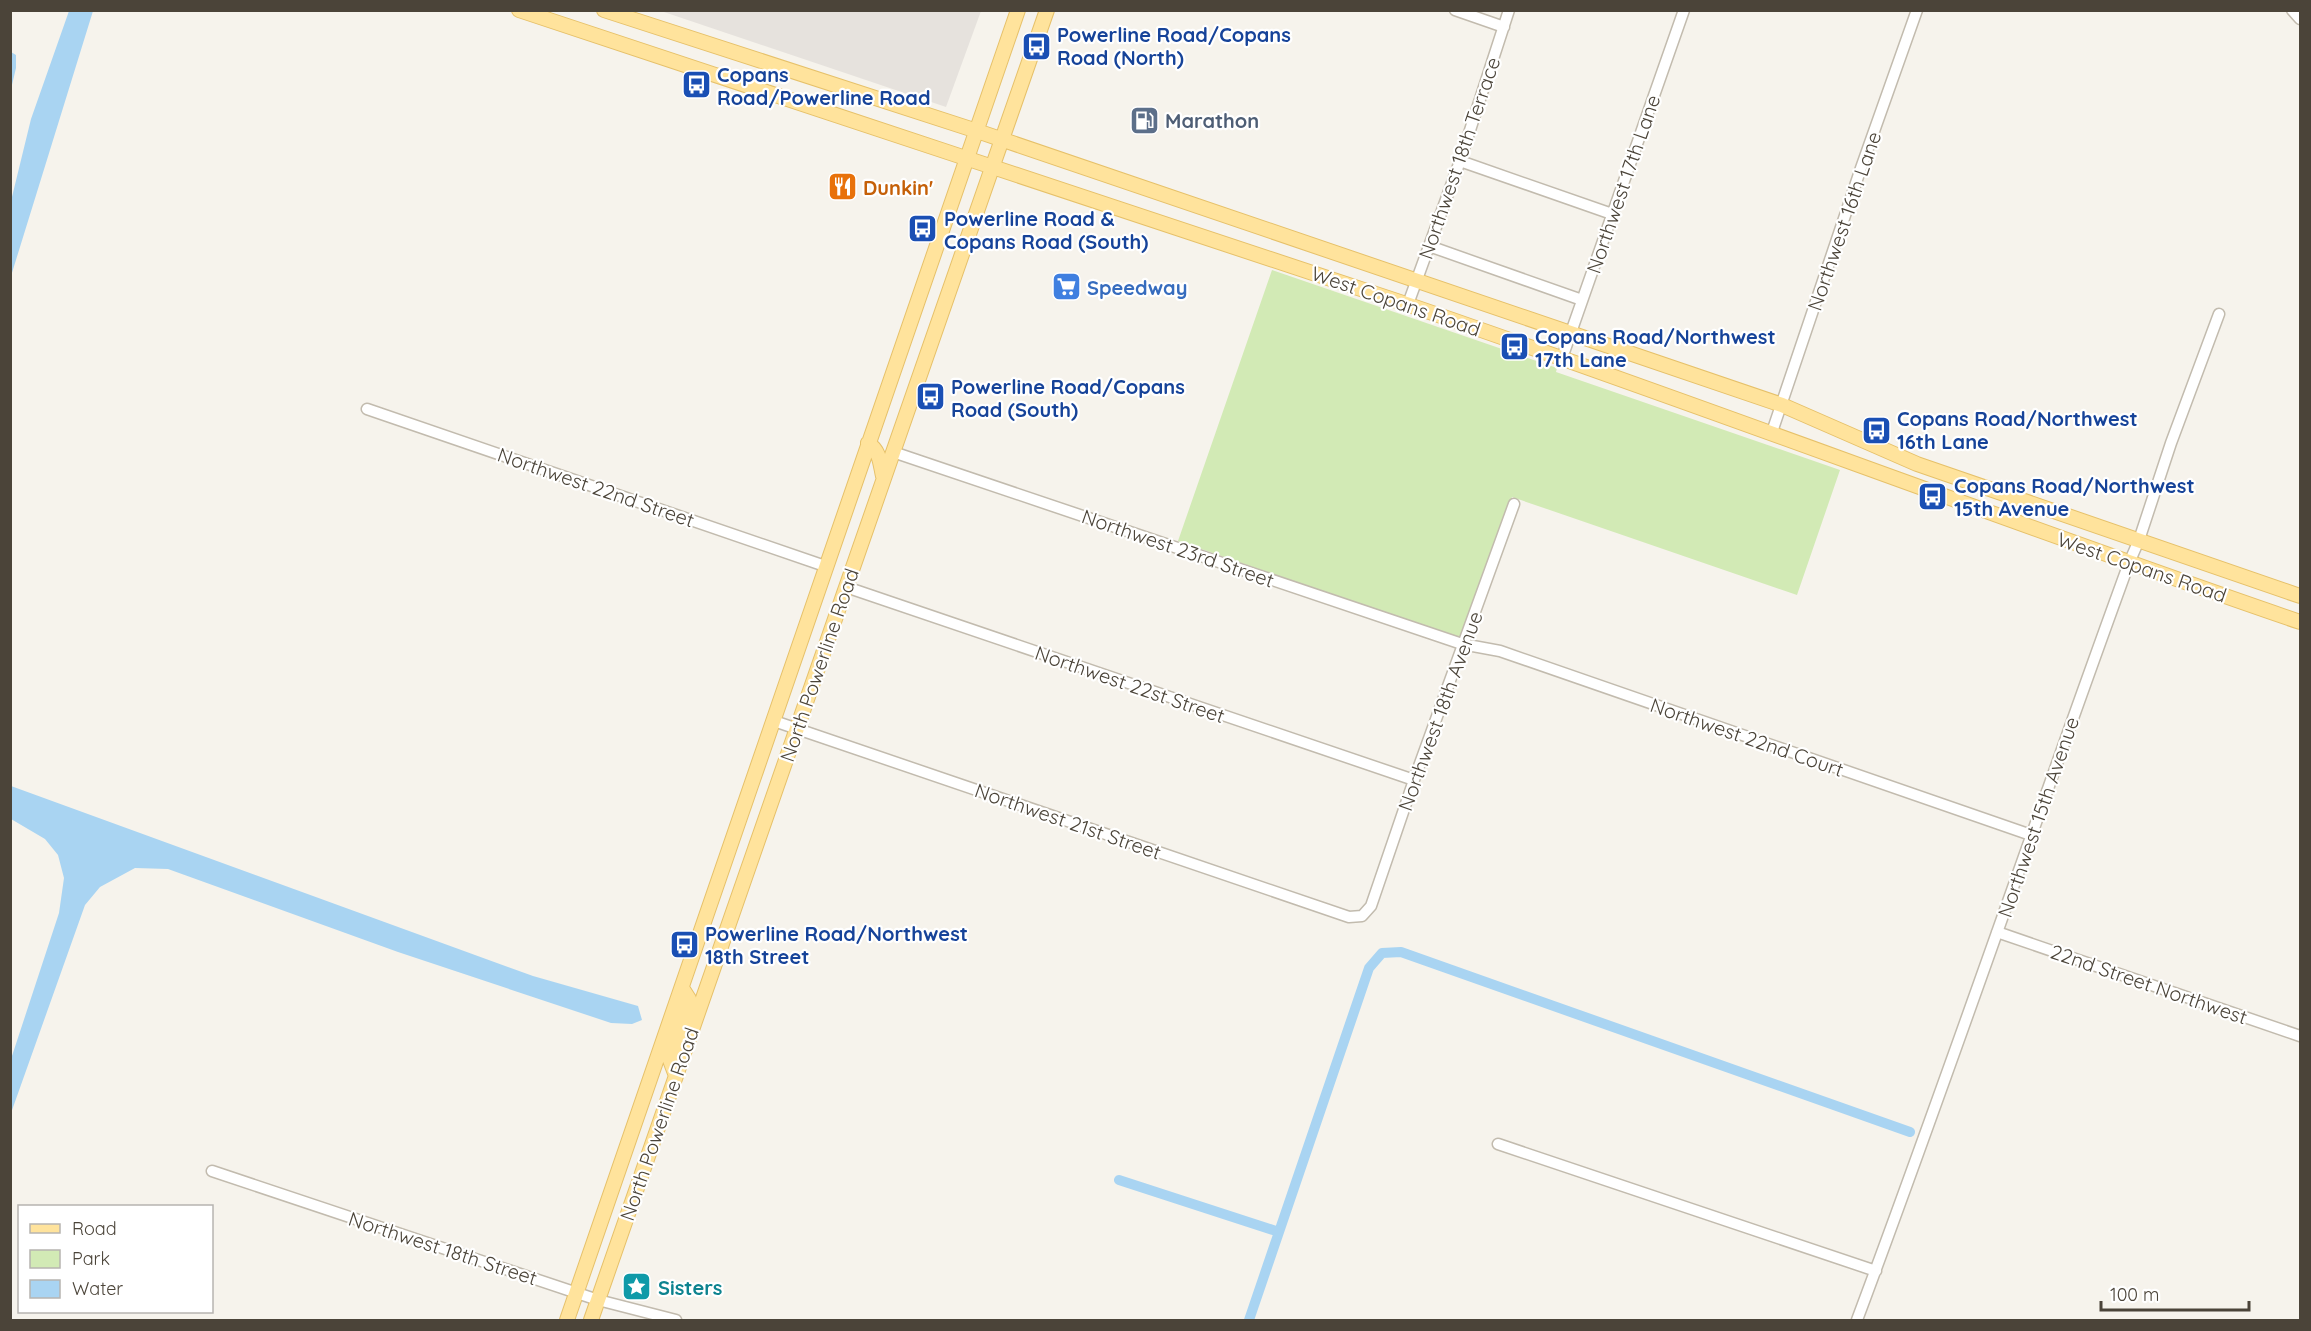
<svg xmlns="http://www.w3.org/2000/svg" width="2311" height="1331" font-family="Quicksand,sans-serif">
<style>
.industrial{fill:#e6e2dd}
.green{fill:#d2eab5}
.water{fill:#a9d4f2}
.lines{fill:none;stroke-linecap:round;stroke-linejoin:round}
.canal{stroke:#a9d4f2;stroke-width:10}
.minor-casing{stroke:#c2bbae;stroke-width:13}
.major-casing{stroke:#e6c16a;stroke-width:16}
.minor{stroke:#fff;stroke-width:10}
.major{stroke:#ffe39c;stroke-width:14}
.labels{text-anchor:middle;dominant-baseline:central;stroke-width:4.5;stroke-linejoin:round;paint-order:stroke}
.transit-label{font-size:20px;font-weight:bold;fill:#164399;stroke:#fff;text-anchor:start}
.service-label{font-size:20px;font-weight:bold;fill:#4e5e75;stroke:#fff;text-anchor:start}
.street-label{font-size:20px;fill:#4b4439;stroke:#fff}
.food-label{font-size:20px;font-weight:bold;fill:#c56008;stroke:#fff;text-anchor:start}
.shop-label{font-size:20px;font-weight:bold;fill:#366cbe;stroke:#fff;text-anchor:start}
.culture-label{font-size:20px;font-weight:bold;fill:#0d838f;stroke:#fff;text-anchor:start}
</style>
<rect width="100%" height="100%" fill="#f6f3ec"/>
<!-- industrial -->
<path class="industrial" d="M661 11H981L946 107Z"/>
<!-- green -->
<path class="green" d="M1272 270 1557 368 1556 372 1840 470 1797 595 1512 497 1462 639 1178 541Z"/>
<!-- water -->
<path class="water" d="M69 11H93L11 276V201L31 119Z
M11 52 16 55V68L11 89Z
M11 786 533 976 638 1006 642 1020 632 1024 611 1023 398 952 168 869 135 868 100 887 85 905 11 1113V1059L59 913 64 878 58 855 45 839 11 819Z"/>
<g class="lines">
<!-- canal -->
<path class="canal" d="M1119 1180 1279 1232
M1249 1320 1369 968 1382 953 1401 952 1910 1132"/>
<defs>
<path id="minor" d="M1455 10 1504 27
M2292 10 2300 19
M1460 161 1612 214
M1429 246 1582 300
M1408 304 1460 161 1509 10
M1562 358 1684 10
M367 409 825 566
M1772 432 1861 168 1917 10
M893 452 1462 644 1500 651 2031 835
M846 587 1414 780
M774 721 1349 917 1362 916 1371 906 1414 780 1514 504
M1997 932 2300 1036
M1498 1144 1876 1271
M212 1171 598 1300 676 1320
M1857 1320C1951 1069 2037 815 2129 563L2139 540 2171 443 2219 314"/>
<path id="major" d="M519 10C815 111 1113 204 1409 305 1707 407 2002 520 2300 622
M604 10 977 131 1782 405 1917 464 2300 596
M868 443C880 451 880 463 883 476
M676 1076 670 1060 689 1006V999L682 988
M567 1320 1018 10
M591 1320 1047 10"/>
</defs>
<!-- minor casing -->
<use href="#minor" class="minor-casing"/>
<!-- major casing -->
<use href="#major" class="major-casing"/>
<!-- minor -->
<use href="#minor" class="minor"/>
<!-- major -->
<use href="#major" class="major"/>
</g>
<!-- icons -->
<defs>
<symbol id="bus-square" viewBox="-11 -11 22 22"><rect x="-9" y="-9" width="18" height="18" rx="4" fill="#1a4fb4" stroke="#fff"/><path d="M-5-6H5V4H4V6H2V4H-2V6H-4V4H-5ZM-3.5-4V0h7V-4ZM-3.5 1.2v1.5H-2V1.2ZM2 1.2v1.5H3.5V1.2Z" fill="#fff"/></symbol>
<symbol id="fuel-square" viewBox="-11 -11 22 22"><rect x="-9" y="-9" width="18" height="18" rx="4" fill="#5c6f8a" stroke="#fff"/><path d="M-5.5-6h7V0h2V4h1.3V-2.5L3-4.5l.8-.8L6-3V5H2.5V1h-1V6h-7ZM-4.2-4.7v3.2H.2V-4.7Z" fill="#fff"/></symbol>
<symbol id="restaurant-square" viewBox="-11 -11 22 22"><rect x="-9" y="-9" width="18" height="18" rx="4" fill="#e8710a" stroke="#fff"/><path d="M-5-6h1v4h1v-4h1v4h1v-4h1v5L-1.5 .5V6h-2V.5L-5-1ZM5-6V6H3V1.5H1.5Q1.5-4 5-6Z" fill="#fff"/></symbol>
<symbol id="supermarket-square" viewBox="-11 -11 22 22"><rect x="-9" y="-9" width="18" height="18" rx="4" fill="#3f7fe0" stroke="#fff"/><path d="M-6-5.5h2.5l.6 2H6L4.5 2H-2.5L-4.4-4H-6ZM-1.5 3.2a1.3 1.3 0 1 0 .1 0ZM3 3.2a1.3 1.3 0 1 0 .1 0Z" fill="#fff"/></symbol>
<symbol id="sight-square" viewBox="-11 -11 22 22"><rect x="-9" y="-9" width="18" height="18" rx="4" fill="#0f9aa8" stroke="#fff"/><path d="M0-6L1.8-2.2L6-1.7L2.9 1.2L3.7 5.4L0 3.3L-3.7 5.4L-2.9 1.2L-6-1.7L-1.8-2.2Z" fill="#fff"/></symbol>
</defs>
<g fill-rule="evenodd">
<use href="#bus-square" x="1020" y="30" width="33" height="33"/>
<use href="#bus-square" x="680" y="68" width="33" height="33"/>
<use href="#fuel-square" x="1128" y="104" width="33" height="33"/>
<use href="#restaurant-square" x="826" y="170" width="33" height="33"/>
<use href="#bus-square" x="906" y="212" width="33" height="33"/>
<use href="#supermarket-square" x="1050" y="270" width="33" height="33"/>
<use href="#bus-square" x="1498" y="330" width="33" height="33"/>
<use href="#bus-square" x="914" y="380" width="33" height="33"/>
<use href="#bus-square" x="1860" y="414" width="33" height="33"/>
<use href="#bus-square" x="1916" y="480" width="33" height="33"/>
<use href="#bus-square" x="668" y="928" width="33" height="33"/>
<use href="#sight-square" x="620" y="1270" width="33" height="33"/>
</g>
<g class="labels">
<!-- transit labels -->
<g class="transit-label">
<text x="1057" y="34">Powerline Road/Copans<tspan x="1057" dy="23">Road (North)</tspan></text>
<text x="717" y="74">Copans<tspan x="717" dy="23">Road/Powerline Road</tspan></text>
<text x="944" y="218">Powerline Road &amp;<tspan x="944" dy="23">Copans Road (South)</tspan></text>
<text x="1535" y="336">Copans Road/Northwest<tspan x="1535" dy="23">17th Lane</tspan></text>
<text x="951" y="386">Powerline Road/Copans<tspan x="951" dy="23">Road (South)</tspan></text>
<text x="1897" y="418">Copans Road/Northwest<tspan x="1897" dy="23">16th Lane</tspan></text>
<text x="1954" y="485">Copans Road/Northwest<tspan x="1954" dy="23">15th Avenue</tspan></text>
<text x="705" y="933">Powerline Road/Northwest<tspan x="705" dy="23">18th Street</tspan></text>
</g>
<!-- service labels -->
<g class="service-label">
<text x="1165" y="120">Marathon</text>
</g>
<!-- street labels -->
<g class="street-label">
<text transform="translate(1459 158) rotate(-71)">Northwest 18th Terrace</text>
<text transform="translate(1623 184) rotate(-71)">Northwest 17th Lane</text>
<text transform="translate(1844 221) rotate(-71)">Northwest 16th Lane</text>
<text transform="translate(1396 301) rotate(19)">West Copans Road</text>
<text transform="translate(596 487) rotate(19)">Northwest 22nd Street</text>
<text transform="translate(1178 548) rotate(19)">Northwest 23rd Street</text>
<text transform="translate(2142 567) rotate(19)">West Copans Road</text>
<text transform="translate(819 665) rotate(-71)">North Powerline Road</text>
<text transform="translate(1130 684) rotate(19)">Northwest 22st Street</text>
<text transform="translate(1440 711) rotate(-70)">Northwest 18th Avenue</text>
<text transform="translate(1747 737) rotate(19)">Northwest 22nd Court</text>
<text transform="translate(2038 817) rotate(-71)">Northwest 15th Avenue</text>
<text transform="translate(1068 821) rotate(19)">Northwest 21st Street</text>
<text transform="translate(2149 984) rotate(19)">22nd Street Northwest</text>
<text transform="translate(659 1124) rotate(-71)">North Powerline Road</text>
<text transform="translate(443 1248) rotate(18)">Northwest 18th Street</text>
</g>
<!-- food labels -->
<g class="food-label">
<text x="863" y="187">Dunkin'</text>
</g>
<!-- shop labels -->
<g class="shop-label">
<text x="1087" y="287">Speedway</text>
</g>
<!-- culture labels -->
<g class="culture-label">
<text x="658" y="1287">Sisters</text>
</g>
</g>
<!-- border -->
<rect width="2311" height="1331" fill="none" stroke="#4b4439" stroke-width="24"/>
<!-- legend -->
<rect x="18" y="1205" width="195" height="108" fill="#ffffff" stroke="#b7b4b0" stroke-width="1.5"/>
<rect x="30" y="1224" width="30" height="9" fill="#ffe39c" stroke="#b7b4b0" stroke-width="1.5"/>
<text x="72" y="1235" font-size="18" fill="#4b4439">Road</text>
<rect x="30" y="1250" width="30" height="18" fill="#d2eab5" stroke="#b7b4b0" stroke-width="1.5"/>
<text x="72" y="1265" font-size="18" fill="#4b4439">Park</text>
<rect x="30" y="1280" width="30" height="18" fill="#a9d4f2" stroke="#b7b4b0" stroke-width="1.5"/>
<text x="72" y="1295" font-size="18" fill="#4b4439">Water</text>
<!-- scale -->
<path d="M2101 1301v9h148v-9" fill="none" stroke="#4b4439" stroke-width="3"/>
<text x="2110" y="1301" font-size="18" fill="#4b4439" stroke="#ffffff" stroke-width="4.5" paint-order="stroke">100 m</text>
</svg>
